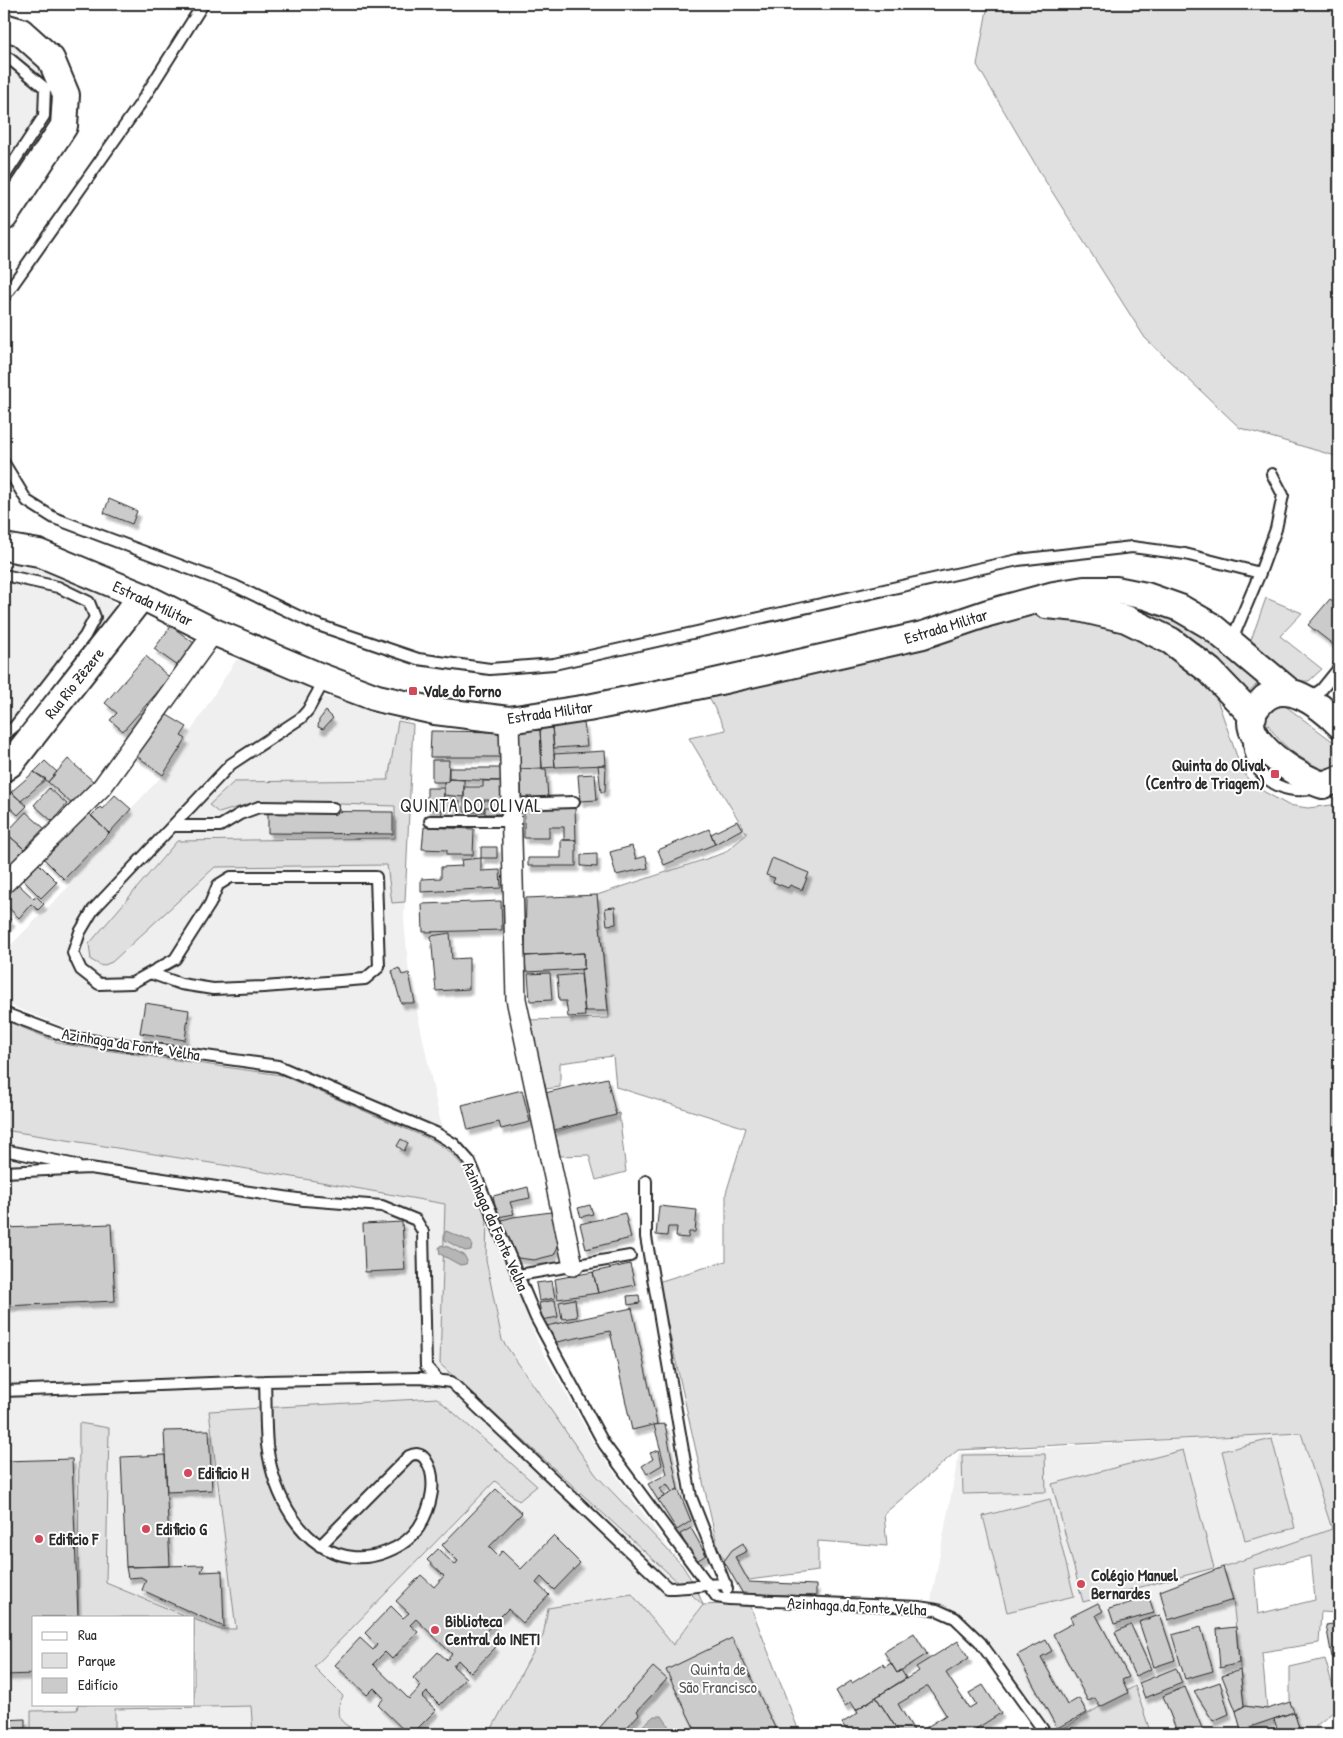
<svg xmlns="http://www.w3.org/2000/svg" width="1343" height="1738" font-family="'Patrick Hand',sans-serif">
<style>
.built{fill:#efefef;fill-rule:evenodd}
.green{fill:#e0e0e0;stroke:#868686;fill-rule:evenodd}
.water{fill:#b6b6b6;stroke:#7e7e7e}
.building{fill:#cbcbcb;stroke:#2b2b2b;fill-rule:evenodd;filter:url(#shadow)}
.lines{fill:none;stroke-linecap:round;stroke-linejoin:round}
.lane-casing{stroke:#2b2b2b;stroke-width:14}
.street-casing{stroke:#2b2b2b;stroke-width:22}
.secondary-casing{stroke:#2b2b2b;stroke-width:30}
.lane{stroke:#fff;stroke-width:10}
.street{stroke:#fff;stroke-width:19}
.secondary{stroke:#fff;stroke-width:26}
.poi-dot{fill:#d1495b;stroke:#fff;stroke-width:2}
.labels{text-anchor:middle;dominant-baseline:central;stroke-width:4;stroke-linejoin:round;paint-order:stroke}
.street-label{font-size:16px;fill:#2b2b2b;stroke:#fff}
.poi-label{font-size:16px;font-weight:bold;fill:#2b2b2b;stroke:#fff;text-anchor:start}
.park-label{font-size:16px;fill:#585858;stroke:#fff}
.neighbourhood-label{font-size:18px;letter-spacing:1px;fill:#2b2b2b;stroke:#fff}
</style>
<defs>
<filter id="shadow"><feDropShadow dx="3" dy="5.5" stdDeviation="1" flood-color="#0004"/></filter>
</defs>
<rect width="100%" height="100%" fill="#fff"/>
<filter id="ink" filterUnits="userSpaceOnUse"><feTurbulence type="fractalNoise" baseFrequency=".02" numOctaves="2"/><feDisplacementMap in="SourceGraphic" scale="10" xChannelSelector="R" yChannelSelector="G"/><feConvolveMatrix kernelMatrix="1 2 1 2 8 2 1 2 1" color-interpolation-filters="sRGB"/></filter>
<g filter="url(#ink)">
<!-- built -->
<path class="built" d="M4 41 12 43 40 66 53 90 54 113 46 132 4 194Z
M4 564 37 569 74 582 109 597 113 603 115 609 110 619 4 752Z
M245 659 306 684 308 690 317 694 329 698 335 695 372 713 413 724 404 920 409 973 442 1129 276 1060 70 1029 4 1003V952L70 885 64 879 163 775 236 660Z
M4 1130 242 1168 487 1212 538 1343 596 1447 696 1587 703 1605 673 1645 594 1734H4ZM34 1617H194V1704H34Z
M1301 1433 1332 1529 1223 1567 1233 1600 1244 1706 1267 1709 1290 1702 1301 1734H1054L983 1638 957 1614 931 1601 959 1453Z"/>
<!-- green -->
<path class="green" d="M988 4H1339V457L1240 428 1145 338 1044 179 977 65Z
M1266 598 1302 613 1280 636 1322 669 1309 681H1297L1251 640Z
M1114 600 1177 619 1218 645 1262 680 1249 691C1230 671 1210 650 1186 635 1164 620 1137 614 1114 600Z
M1048 613 1102 621 1157 641 1213 688 1241 768 1248 779 1263 791 1288 805 1308 808 1339 804V1613L1321 1612 1319 1643 1262 1652 1267 1709 1244 1706 1233 1600 1223 1567 1332 1529 1301 1433 958 1450 884 1514 887 1546 818 1541V1571L741 1581 720 1553 717 1544 658 1282 726 1261V1193L746 1128 616 1087 613 1056 560 1063V1087L546 1089 527 1020 609 1018 597 895 724 853 747 834 689 738 726 730 706 692 796 673 1025 617ZM1311 1556 1315 1600 1258 1614 1254 1569Z
M1280 702 1339 746 1338 768 1332 772C1304 764 1276 743 1264 717Z
M398 721 413 724 405 902 392 903 387 865 215 867 112 962 102 966 91 960 89 944 177 841 395 838V806L258 801 219 813 209 805 234 782 388 780Z
M4 1020 62 1044 281 1075 434 1141 449 1151 465 1168 487 1212 486 1260 502 1340 596 1475 682 1565 696 1587 703 1605 723 1604 751 1607 800 1734H489L527 1663 543 1636 548 1608 632 1594 673 1645 703 1605 440 1364 445 1204 242 1168 4 1130Z
M619 1113 626 1172 596 1180 589 1155 560 1156 555 1132Z
M437 1398 537 1486 519 1501 495 1481 314 1667 343 1696C333 1715 339 1724 359 1731L358 1734H253L251 1706 115 1709V1734H31V1711L77 1710 78 1704H194V1619L218 1629H236L209 1411Z
M79 1423 109 1428 106 1583 188 1617H78Z
M1272 1439 1295 1528 1245 1541 1222 1451Z
M1183 1450 1214 1568 1083 1602 1052 1484Z
M1045 1454 1046 1492 963 1494 962 1455Z
M1050 1499 1074 1596 1007 1612 983 1516Z
M1325 1659 1339 1707 1316 1726 1318 1734H1301L1290 1702V1667Z
M1135 1686 1151 1734H1054Z"/>
<!-- water -->
<path class="water" d="M446 1231 470 1241 472 1244 471 1250 465 1251 445 1240 444 1234Z
M441 1245 448 1247 464 1255 467 1261 466 1264 460 1265 440 1254 439 1248Z
M654 1716H662L668 1725V1734H637L640 1728Z"/>
<!-- building -->
<path class="building" d="M109 499 137 511 132 524 104 513Z
M1330 599 1339 606V649L1308 625Z
M171 626 194 643 178 666 154 649Z
M146 656 170 678 123 731 110 720 117 713 105 703Z
M326 711 333 718 323 729 318 727 319 720Z
M162 712 187 727 181 736 186 739 163 775 134 754Z
M584 723 587 746 554 748 552 726Z
M552 726 555 767 542 768 540 727Z
M540 730 542 768 520 769 518 731Z
M431 731 504 732V757H430Z
M605 751 606 765 555 767 554 754Z
M68 759 93 781 72 804 48 782Z
M432 760H449L448 782H432Z
M45 761 57 772 48 782 34 772Z
M598 765H606L605 792H601Z
M449 768H501V781L449 779Z
M520 769H546L548 799 522 800Z
M34 772 46 779 21 801 11 792Z
M595 774 597 800 580 801 578 775Z
M449 779 464 780V797L444 795V782H448Z
M483 781H501V814H485V807H489V800H484V812H464V787H483Z
M49 788 67 804 52 821 34 805Z
M427 788H444L443 810 427 809Z
M11 792 27 806 18 815 4 802V799Z
M115 795 131 809 109 833 91 816 100 807 102 809Z
M444 801H460L459 818 441 817Z
M524 806 575 807 576 840H564V827H549V838H524Z
M87 811 109 833 64 879 42 857Z
M268 811 393 812V834L268 833Z
M26 812 44 828 24 849 6 833Z
M737 821 742 829 715 844 711 834Z
M424 827 474 829 473 855H447V850L422 849Z
M709 829 715 844 664 865 658 850Z
M4 831 24 849 4 871Z
M561 840H576V866H528V858H561Z
M632 846 636 859 646 856 648 868 616 875 610 852Z
M481 847H497V858H481Z
M597 854V867L581 866V855Z
M481 858V871L500 870 501 888 421 892V879L441 878V867L462 866 461 860Z
M772 858 809 873 802 890 790 885 788 888 773 882 775 878 766 875Z
M39 864 57 882 41 898 23 880Z
M18 884 34 899 36 896 44 904 38 910 31 904 19 918 4 903V898Z
M597 895 608 1011H585L581 969H584V953L525 956 526 898Z
M501 901 502 930 423 932 422 904Z
M615 907 616 924 607 925 605 908Z
M4 913 12 921 4 930Z
M450 933 452 959 469 958V989L436 991 431 936Z
M584 953V969L526 972 525 956Z
M399 968 402 975 409 973 415 1003H401L392 971Z
M550 973 552 1000 530 1001 528 974Z
M581 974 585 1016 568 1017 566 1001H559L557 976Z
M145 1003 189 1010 185 1040 140 1033Z
M607 1078 616 1115 554 1130 545 1093Z
M522 1090 530 1122 501 1129 499 1122 468 1130 462 1105Z
M401 1139 408 1143 404 1151 397 1146Z
M528 1187 530 1198 510 1202 514 1214 498 1217 493 1196Z
M590 1205 593 1214 581 1217 578 1208Z
M659 1206 697 1210 695 1232H689L688 1238 676 1237 677 1227H668L667 1236 656 1235Z
M551 1212 559 1244 554 1255 534 1260 518 1258 513 1251 502 1220 513 1217Z
M625 1213 631 1238 586 1249 580 1224Z
M402 1222 405 1270 365 1272 363 1224Z
M111 1224 115 1301 4 1306V1228Z
M630 1264 635 1285 598 1293 593 1272Z
M593 1272 598 1293 558 1299 555 1279Z
M552 1281 555 1298 539 1301 536 1283Z
M639 1295 640 1303 628 1305 627 1296Z
M575 1299 577 1317 562 1319 559 1302Z
M555 1300 558 1317 542 1320 539 1303Z
M632 1308 657 1424 632 1430 610 1331 557 1342 546 1326Z
M665 1424 678 1489 672 1492 667 1484 660 1489 665 1496 658 1500 648 1484 667 1474 654 1425Z
M209 1430 212 1490 167 1492 164 1431Z
M659 1450 662 1465 647 1474 642 1466 653 1459 650 1453Z
M165 1455 170 1566 126 1567 121 1457Z
M72 1459 78 1617H34V1674L4 1675V1461Z
M496 1489 522 1513 489 1547 498 1556 502 1551 521 1569 553 1536 580 1563 554 1590 541 1577 536 1583 549 1595 523 1623 508 1609 483 1634 496 1647 471 1673 458 1660 453 1666 466 1678 440 1705 427 1692 422 1697 436 1710 412 1734H408L378 1705 384 1698 374 1688 367 1695 335 1665 360 1638 373 1650 377 1645 365 1633 391 1606 403 1618 409 1613 396 1601 421 1575 434 1587 444 1576 427 1560 438 1549 455 1565 458 1561 442 1545ZM416 1619 452 1654 447 1660 438 1652 413 1678 421 1686 409 1699 373 1664 385 1652 392 1659 418 1632 410 1625Z
M678 1489 691 1521 677 1530 658 1500Z
M691 1528 706 1555 695 1562 680 1534Z
M743 1543 747 1551 735 1557 749 1582 816 1585V1596L743 1594 724 1561 732 1550Z
M204 1565 201 1572 222 1571 224 1627 142 1590 146 1580 141 1577 128 1578 126 1567Z
M1223 1567 1233 1600 1168 1620 1160 1591Z
M1149 1597 1154 1613 1114 1624 1109 1609Z
M1098 1603 1103 1611 1096 1615 1129 1677 1122 1680 1128 1693 1100 1707 1095 1698 1088 1701 1053 1634 1073 1623 1070 1617Z
M1160 1615 1175 1660 1154 1667 1139 1622Z
M1339 1623V1656L1332 1657 1326 1625Z
M1131 1625 1151 1669 1135 1676 1115 1632Z
M1201 1627 1213 1671 1185 1679 1172 1635Z
M1236 1627 1239 1663 1220 1668 1217 1629Z
M914 1633 927 1654 897 1673 884 1652Z
M732 1638 778 1734H697L666 1670Z
M1046 1640 1052 1651 1041 1657 1067 1705 1079 1698 1087 1713 1057 1728 1017 1655Z
M958 1641 969 1658 946 1673 969 1708 976 1704 969 1693 983 1685 1001 1713 968 1734H955L951 1728 941 1734H900L876 1697 919 1671 916 1667ZM928 1686 946 1715 916 1734 898 1704Z
M891 1663 897 1673 901 1670 906 1678 856 1710 851 1702 845 1706 836 1691 851 1681 852 1683 883 1664 885 1667Z
M653 1667 667 1679 637 1711 639 1714 621 1734H594Z
M1176 1668 1182 1683 1145 1698 1139 1683Z
M1240 1670 1244 1706 1236 1711 1222 1676Z
M1220 1682 1229 1714 1213 1721 1194 1691Z
M1185 1687 1204 1733 1201 1734H1178L1163 1696Z
M876 1697 900 1734H849L842 1723 858 1713 856 1710Z
M1290 1702 1294 1712 1241 1730 1236 1711 1244 1706 1267 1709Z
M1294 1712 1301 1734H1279L1274 1719Z
M25 1719V1734H4V1720Z"/>
<g class="lines">
<defs>
<path id="lane" d="M4 56 10 59 45 88 44 116 4 177
M4 297 140 104 203 4
M4 463 27 501 54 518 235 586 315 624 418 659 490 669 554 664 1018 560 1132 547 1185 554 1260 573 1231 642
M1260 573 1276 529 1283 495 1272 474
M4 575 58 587 89 602 95 617 85 636 15 726 4 735
M1308 699 1322 689 1339 668
M1249 739C1248 773 1281 798 1314 788
M511 804 574 802
M430 821H512
M174 826H220L240 814 259 807 333 808
M150 973 181 984 213 989 264 987 365 979 379 967 376 877H231L218 885 210 904 175 959 132 983 99 984 81 970 73 953 80 932 93 910 231 764 301 718 308 710 325 679
M4 1013 68 1037 278 1066 436 1133 454 1144 470 1162 536 1318 604 1444 717 1597 729 1599 919 1607 937 1610 955 1618 980 1642 1046 1734
M4 1150 76 1165
M4 1172 90 1168 304 1200 382 1206 416 1220 423 1232 426 1366 438 1380
M646 1181V1237L691 1497 727 1589
M519 1275 630 1256
M265 1381C266 1402 265 1424 267 1445 273 1493 300 1551 353 1557 365 1558 376 1556 386 1552 399 1547 412 1538 419 1527 431 1508 439 1478 425 1459 421 1453 415 1453 409 1456L320 1546
M4 1391 265 1381 420 1378 451 1382 668 1588C688 1588 706 1584 726 1584"/>
<path id="street" d="M509 720 516 999 573 1266
M4 884 102 787 214 632"/>
<path id="secondary" d="M4 27 21 32 51 59 66 95 64 126 4 217
M4 547 39 553 142 596 214 632 321 677 377 698 435 711 509 720 588 708 711 683 923 635 988 613 1054 595 1084 590H1116L1146 596 1180 608 1211 626 1291 693
M1046 605 1079 608 1126 619 1171 641 1210 671 1253 716
M1339 724C1321 706 1284 676 1261 702 1256 707 1251 715 1251 722 1251 748 1302 779 1323 785L1339 779
M4 768 11 763 142 596"/>
</defs>
<!-- lane casing -->
<use href="#lane" class="lane-casing"/>
<!-- street casing -->
<use href="#street" class="street-casing"/>
<!-- secondary casing -->
<use href="#secondary" class="secondary-casing"/>
<!-- lane -->
<use href="#lane" class="lane"/>
<!-- street -->
<use href="#street" class="street"/>
<!-- secondary -->
<use href="#secondary" class="secondary"/>
</g>
</g>
<!-- markers -->
<g class="poi-dot">
<rect x="408" y="686" width="10" height="10" rx="2.5"/>
<rect x="1270" y="769" width="10" height="10" rx="2.5"/>
<circle cx="188" cy="1473" r="5"/>
<circle cx="146" cy="1529" r="5"/>
<circle cx="39" cy="1539" r="5"/>
<circle cx="1081" cy="1584" r="5"/>
<circle cx="435" cy="1630" r="5"/>
</g>
<g class="labels">
<!-- street labels -->
<g class="street-label">
<text transform="translate(153 603) rotate(25)">Estrada Militar</text>
<text transform="translate(946 626) rotate(-17)">Estrada Militar</text>
<text transform="translate(74 683) rotate(-52)">Rua Rio Zêzere</text>
<text transform="translate(550 712) rotate(-8)">Estrada Militar</text>
<text transform="translate(131 1044) rotate(9)">Azinhaga da Fonte Velha</text>
<text transform="translate(496 1226) rotate(66)">Azinhaga da Fonte Velha</text>
<text transform="translate(857 1606) rotate(3)">Azinhaga da Fonte Velha</text>
</g>
<!-- poi labels -->
<g class="poi-label">
<text x="423" y="691">Vale do Forno</text>
<text x="1265" y="765" text-anchor="end">Quinta do Olival<tspan x="1265" dy="18">(Centro de Triagem)</tspan></text>
<text x="198" y="1473">Edificio H</text>
<text x="156" y="1529">Edificio G</text>
<text x="49" y="1539">Edificio F</text>
<text x="1091" y="1575">Colégio Manuel<tspan x="1091" dy="18">Bernardes</tspan></text>
<text x="445" y="1621">Biblioteca<tspan x="445" dy="18">Central do INETI</tspan></text>
</g>
<!-- park labels -->
<g class="park-label">
<text x="718" y="1669">Quinta de<tspan x="718" dy="18">São Francisco</tspan></text>
</g>
<!-- neighbourhood labels -->
<g class="neighbourhood-label">
<text x="471" y="805">QUINTA DO OLIVAL</text>
</g>
</g>
<!-- margin -->
<rect width="1343" height="1738" fill="none" stroke="#fff" stroke-width="20"/>
<rect x="10" y="10" width="1323" height="1718" fill="none" stroke="#2b2b2b" stroke-width="2" filter="url(#ink)"/>
<!-- legend -->
<rect x="32" y="1616" width="162" height="90" fill="#ffffff" stroke="#aaaaaa"/>
<rect x="42" y="1632" width="25" height="8" fill="#ffffff" stroke="#aaaaaa"/>
<text x="78" y="1640" font-size="15" fill="#2b2b2b">Rua</text>
<rect x="42" y="1653" width="25" height="15" fill="#e0e0e0" stroke="#aaaaaa"/>
<text x="78" y="1666" font-size="15" fill="#2b2b2b">Parque</text>
<rect x="42" y="1678" width="25" height="15" fill="#cbcbcb" stroke="#aaaaaa"/>
<text x="78" y="1690" font-size="15" fill="#2b2b2b">Edifício</text>
</svg>
